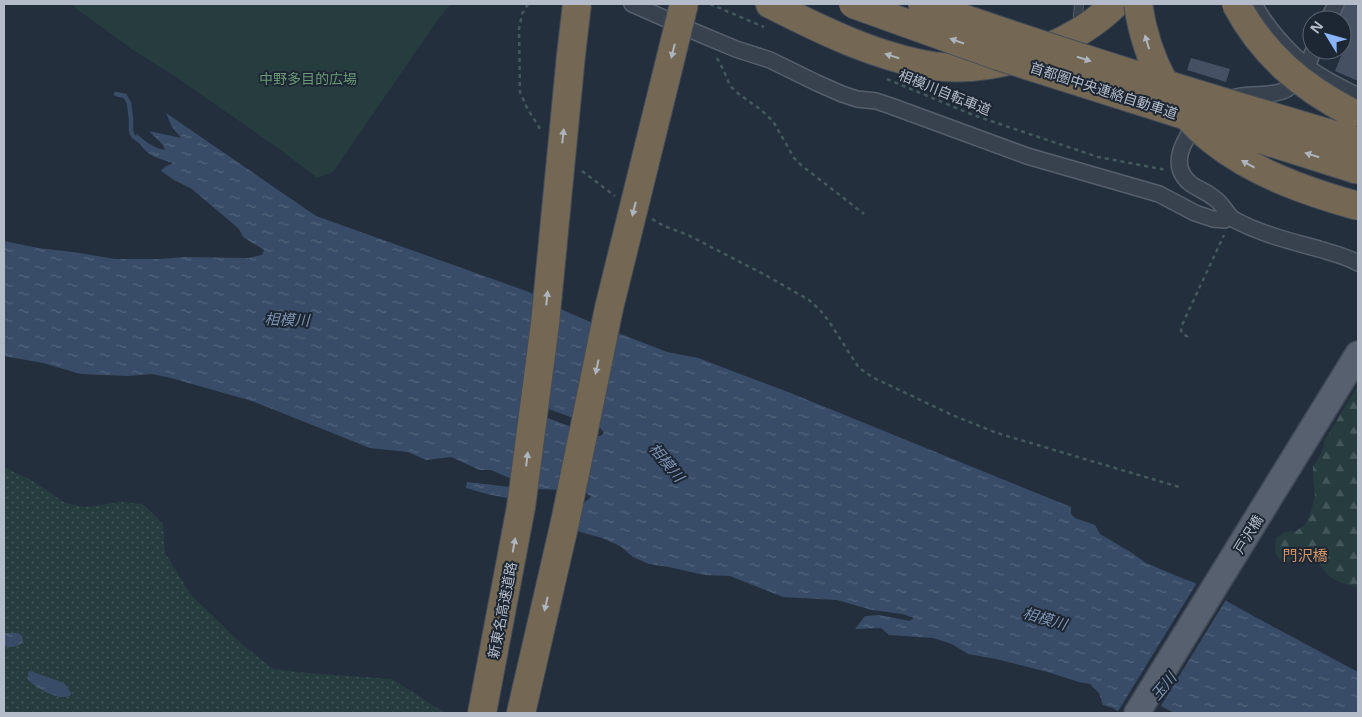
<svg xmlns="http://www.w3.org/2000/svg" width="1362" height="717" font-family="'Noto Sans','Noto Sans JP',sans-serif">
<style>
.grass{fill:url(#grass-dots)}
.forest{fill:url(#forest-firs)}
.park{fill:#263c3f}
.water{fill:url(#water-ripples);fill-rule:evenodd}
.pier{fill:#242f3e}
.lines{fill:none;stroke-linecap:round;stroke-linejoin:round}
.stream{stroke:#394c67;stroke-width:4.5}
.building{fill:#455162}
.service-casing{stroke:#565f6c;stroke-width:10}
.minor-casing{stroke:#565f6c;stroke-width:18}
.primary-casing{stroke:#414a57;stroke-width:28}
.motorway-casing{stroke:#434c59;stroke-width:30}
.path{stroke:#44595c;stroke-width:2.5;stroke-dasharray:4 4;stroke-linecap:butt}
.service{stroke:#38414e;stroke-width:8}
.minor{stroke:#38414e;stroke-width:15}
.primary{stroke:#56606e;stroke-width:25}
.motorway{stroke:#746855;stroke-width:28}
.motorway-bridge-casing{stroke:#434c59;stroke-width:30;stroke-linecap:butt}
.motorway-bridge{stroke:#746855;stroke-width:28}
.oneway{fill:#aeb4bd}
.labels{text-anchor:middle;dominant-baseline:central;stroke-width:4;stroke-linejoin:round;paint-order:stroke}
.park-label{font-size:14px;fill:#6b9a76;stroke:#1d2633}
.street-label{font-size:14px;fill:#b4bcc9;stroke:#1d2633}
.water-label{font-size:15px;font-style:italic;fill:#7c92b1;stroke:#1d2633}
.neighbourhood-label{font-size:15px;fill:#d59563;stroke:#1d2633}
</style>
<defs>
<pattern id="grass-dots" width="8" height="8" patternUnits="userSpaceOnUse" patternTransform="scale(1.25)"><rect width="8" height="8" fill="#263c3f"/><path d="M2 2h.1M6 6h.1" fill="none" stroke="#435659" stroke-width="1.8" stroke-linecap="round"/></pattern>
<pattern id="forest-firs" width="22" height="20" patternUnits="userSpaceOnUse" patternTransform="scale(1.25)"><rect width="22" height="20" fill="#263c3f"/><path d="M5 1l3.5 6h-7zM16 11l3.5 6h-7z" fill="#435659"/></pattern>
<pattern id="water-ripples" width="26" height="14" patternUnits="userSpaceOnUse" patternTransform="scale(1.25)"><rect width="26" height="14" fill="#394c67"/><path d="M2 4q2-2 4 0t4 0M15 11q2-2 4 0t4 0" fill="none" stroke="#53647b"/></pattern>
</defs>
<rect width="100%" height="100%" fill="#242f3e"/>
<!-- grass -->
<path class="grass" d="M4 467 35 482 65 503 86 507 120 502 143 504 163 524 165 553 191 595 244 646 273 669 306 673 392 679 445 713H4V646L9 647 18 633H4Z"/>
<!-- forest -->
<path class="forest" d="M1358 385V587C1348 585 1332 581 1325 572 1319 564 1315 557 1307 550L1296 555 1286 564C1273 557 1275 551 1276 538L1285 532 1296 531 1306 524 1311 511 1315 496 1313 479V467L1322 452 1325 440Z"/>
<!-- park -->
<path class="park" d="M70 4H451L437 21 333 172 317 178 282 151 173 75 133 50Z"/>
<!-- water -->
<path class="water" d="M166 113 316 216 529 292 565 311 595 324 667 352 698 358 788 392 1071 507V514L1075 518 1095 525 1100 534 1132 553 1146 563 1184 579 1193 582 1255 617 1358 672V713H1174L1161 706 1119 712 1113 708 1103 705 1099 693 1090 684 1079 682 1051 673 996 659 968 654 952 644 933 638 889 635 881 628 855 629 865 616 879 615 910 621 914 618 902 614 872 610 837 600 783 597 730 576 704 575 669 567 649 564 633 557 620 546 602 538 577 531 553 514 585 502 591 497 584 491 538 489 529 496 507 498 487 494 466 488 467 482 518 488 521 483 491 470H480L451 457 426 460 408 452 370 448 252 401 171 378 152 374 128 376 81 374 43 363 4 356V241L38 248 73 252 115 259H160L185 257 248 258 262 255 264 250 243 237 239 229 192 189 174 180 161 171 165 167 173 163C153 157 142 154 136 133 144 141 153 148 165 150L163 145 149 131 181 138 172 127ZM546 408 600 428 603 431V434L600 436H596L545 417Z
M4 633H18L22 636 23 642C17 647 11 648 4 646Z
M30 671 64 683 71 693 70 696C55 700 39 689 28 680V673Z"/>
<!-- pier -->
<path class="pier" d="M1198 581 1227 598 1159 709 1156 708 1154 711V713H1117Z"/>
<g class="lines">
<!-- stream -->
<path class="stream" d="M116 94 125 96 129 103 131 119V131L133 136 141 142"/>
</g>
<!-- building -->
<path class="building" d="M1345 4H1358V81L1335 71 1342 54V20H1338Z
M1191 58 1230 69 1226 82 1187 70Z"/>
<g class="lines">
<defs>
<path id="service" d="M1077 27 1079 4"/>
<path id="minor" d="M632 4 700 34 736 49 770 60 817 83 842 94 857 99 876 101 891 106 1027 156 1159 194 1195 213 1213 219 1225 220 1230 216
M1254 4C1266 27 1289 53 1310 69 1325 80 1342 88 1358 96
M1328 20 1336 4
M1229 99C1256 89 1282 104 1302 75 1307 68 1310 58 1314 50
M1198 120C1185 139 1167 165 1191 184 1198 189 1207 192 1214 198 1223 203 1226 215 1235 220 1261 234 1290 241 1319 249 1332 253 1346 256 1358 263"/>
<path id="primary" d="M1137 713 1358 354"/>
<path id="motorway" d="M770 4C821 30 876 57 933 66 970 71 1011 63 1045 49 1071 38 1095 24 1115 4
M482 713 521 507
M521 713 565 522"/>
</defs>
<!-- service casing -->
<use href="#service" class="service-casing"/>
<!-- minor casing -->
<use href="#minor" class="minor-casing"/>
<!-- primary casing -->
<use href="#primary" class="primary-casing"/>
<!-- motorway casing -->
<use href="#motorway" class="motorway-casing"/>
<!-- path -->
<path class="path" d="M528 4 522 14 519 29 520 92 527 108 542 132
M710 4 764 27
M717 58 724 71 730 86 740 95 760 109 773 121 794 158 801 165 864 214
M887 79 973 115 1098 157 1166 170
M582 171 615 196
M652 219 664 226 688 235 767 276 809 300 820 310 828 320 859 368 874 378 950 414 997 433 1179 487
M1188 337 1183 334 1181 331 1182 325 1224 235"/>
<!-- service -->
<use href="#service" class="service"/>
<!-- minor -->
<use href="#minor" class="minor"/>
<!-- primary -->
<use href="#primary" class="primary"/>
<!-- motorway -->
<use href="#motorway" class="motorway"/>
<defs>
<path id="motorway-bridge" d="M853 4 998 56 1358 170
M922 4C1066 55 1212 99 1358 142
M1138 4C1157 130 1246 175 1358 206
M1236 4C1263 55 1302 87 1352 113
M521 507 545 324 571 55 577 4
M565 522 609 308 684 4"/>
</defs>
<!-- motorway-bridge casing -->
<use href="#motorway-bridge" class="motorway-bridge-casing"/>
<!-- motorway-bridge -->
<use href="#motorway-bridge" class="motorway-bridge"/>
</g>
<!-- one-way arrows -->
<defs><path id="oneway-solid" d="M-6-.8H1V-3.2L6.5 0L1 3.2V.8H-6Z" transform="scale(1.25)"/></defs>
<g class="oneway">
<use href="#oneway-solid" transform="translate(957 41) rotate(-160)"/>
<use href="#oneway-solid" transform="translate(1147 42) rotate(-107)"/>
<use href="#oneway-solid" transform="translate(673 51) rotate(104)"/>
<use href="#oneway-solid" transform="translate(892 56) rotate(-163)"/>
<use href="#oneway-solid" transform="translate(1084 59) rotate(18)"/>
<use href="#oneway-solid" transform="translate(563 136) rotate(-84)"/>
<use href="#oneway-solid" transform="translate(1312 155) rotate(-163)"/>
<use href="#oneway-solid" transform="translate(1248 164) rotate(-151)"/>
<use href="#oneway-solid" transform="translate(634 209) rotate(104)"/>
<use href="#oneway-solid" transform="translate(547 298) rotate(-84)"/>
<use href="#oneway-solid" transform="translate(597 367) rotate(102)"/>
<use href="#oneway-solid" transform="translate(527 459) rotate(-83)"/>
<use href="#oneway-solid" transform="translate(514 545) rotate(-80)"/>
<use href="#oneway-solid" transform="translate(546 604) rotate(103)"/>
</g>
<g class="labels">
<!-- park labels -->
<g class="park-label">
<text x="308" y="78">中野多目的広場</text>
</g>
<!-- street labels -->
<g class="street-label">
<text transform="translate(1104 90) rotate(18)">首都圏中央連絡自動車道</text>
<text transform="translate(945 92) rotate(22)">相模川自転車道</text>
<text transform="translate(1248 534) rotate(-58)">戸沢橋</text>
<text transform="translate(502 610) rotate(-79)">新東名高速道路</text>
</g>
<!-- water labels -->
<g class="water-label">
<text transform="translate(287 319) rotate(2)">相模川</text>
<text transform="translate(667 462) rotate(50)">相模川</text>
<text transform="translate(1045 618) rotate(16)">相模川</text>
<text transform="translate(1163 686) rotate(-50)">玉川</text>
</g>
<!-- neighbourhood labels -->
<g class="neighbourhood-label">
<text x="1305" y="555">門沢橋</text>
</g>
</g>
<!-- border -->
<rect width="1362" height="717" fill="none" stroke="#b4bcc9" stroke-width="10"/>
<!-- north arrow -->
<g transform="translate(1327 35) rotate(307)"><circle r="24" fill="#1d2633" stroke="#59626f"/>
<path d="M0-4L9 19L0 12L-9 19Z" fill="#8ab4f8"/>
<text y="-8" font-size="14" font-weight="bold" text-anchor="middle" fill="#b4bcc9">N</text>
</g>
</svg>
